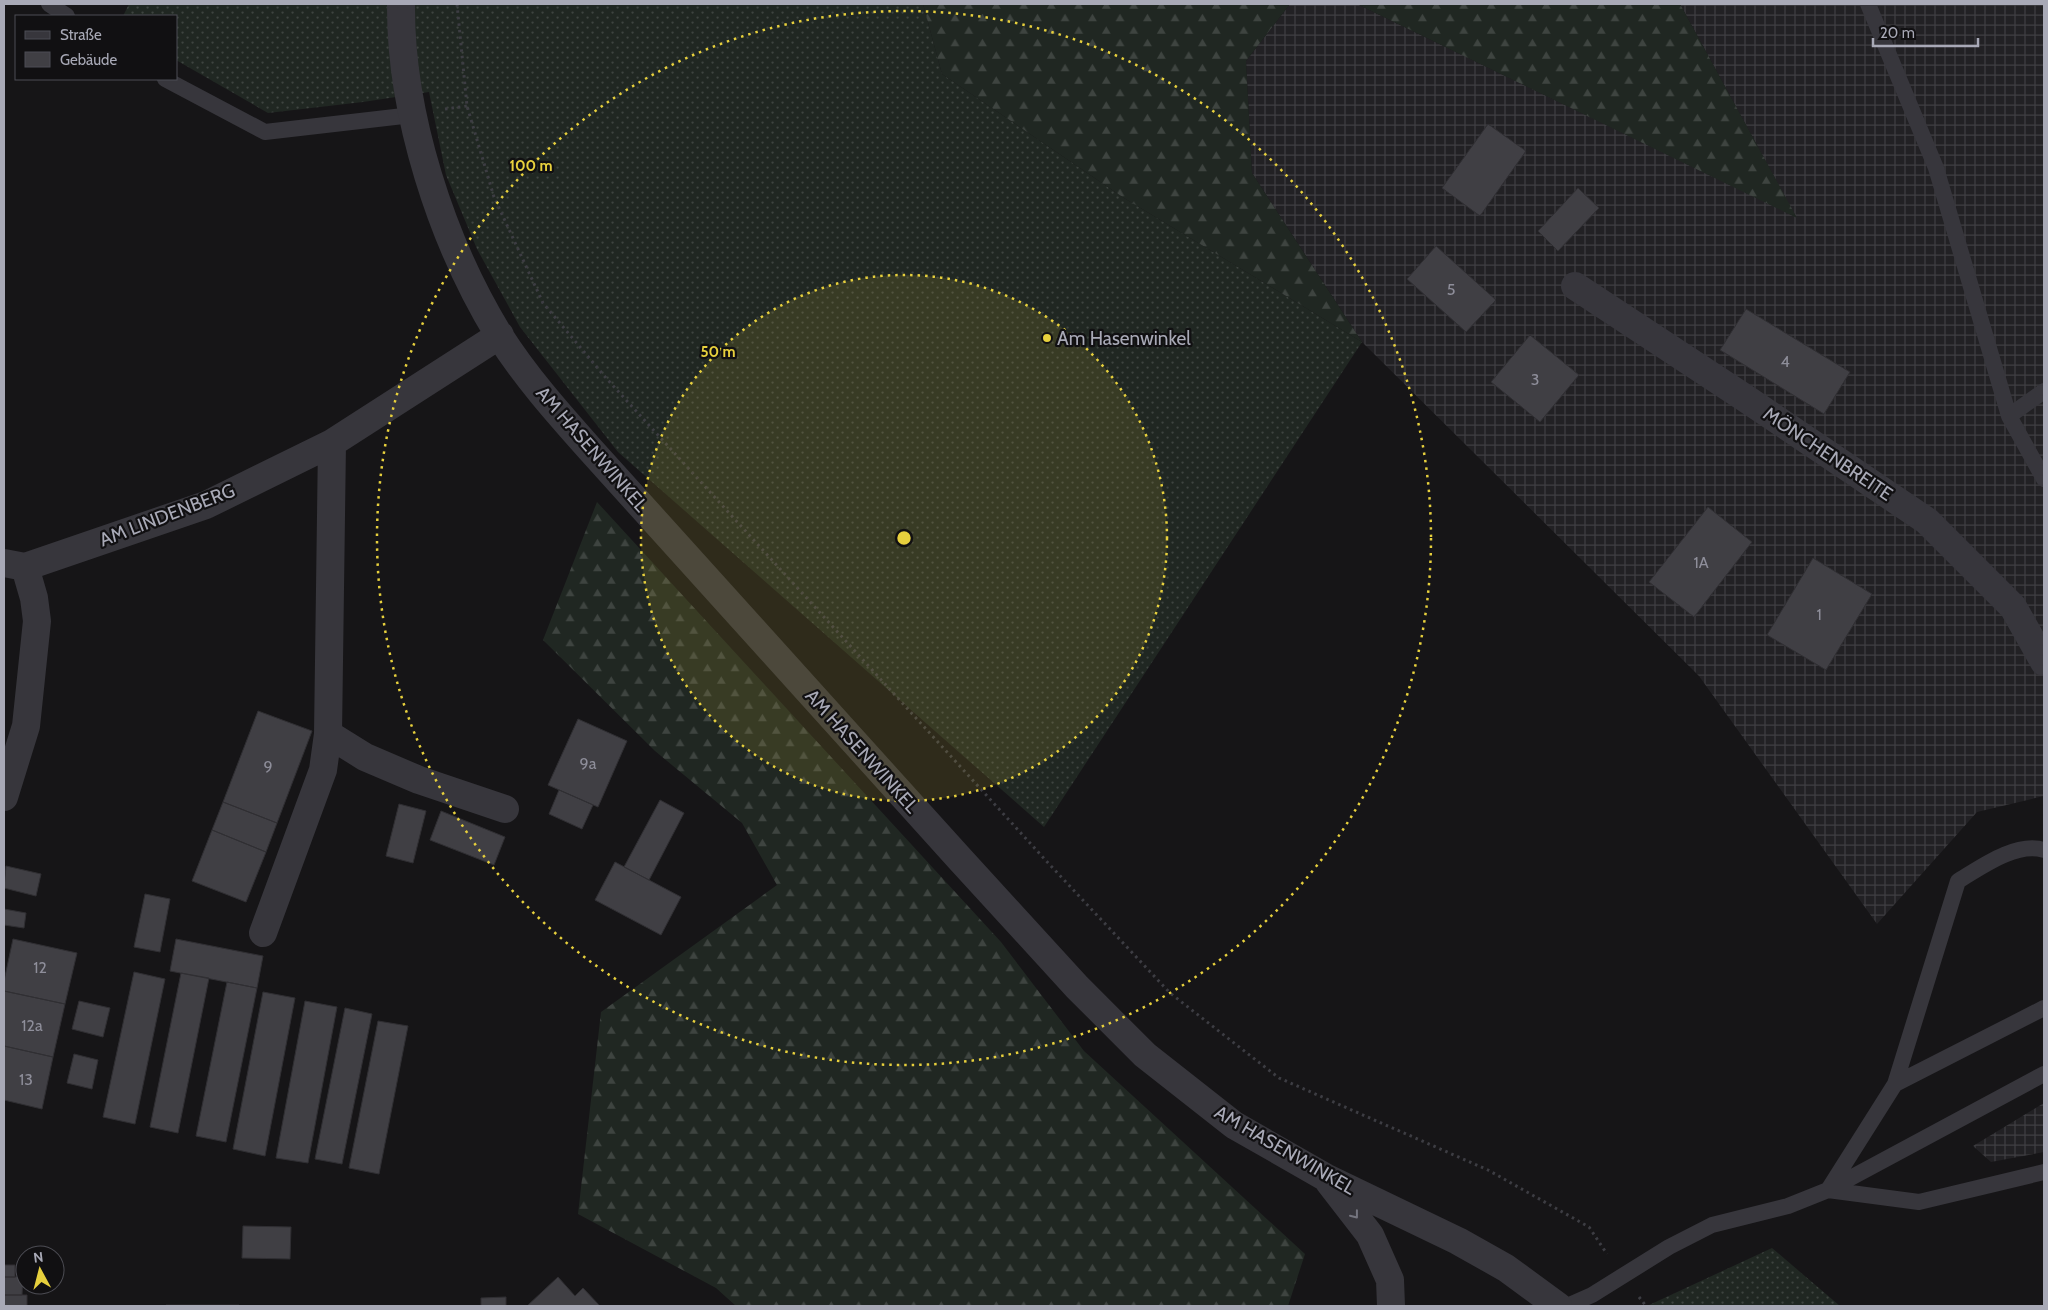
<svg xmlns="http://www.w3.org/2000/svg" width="2048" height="1310" font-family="Cabin,sans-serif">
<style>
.industrial{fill:url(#industrial-grid)}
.grass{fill:url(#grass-dots)}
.forest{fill:url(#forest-firs)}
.building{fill:#403f44;stroke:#302f33}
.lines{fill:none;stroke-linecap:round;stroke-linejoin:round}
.path{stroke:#3d3d43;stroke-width:3;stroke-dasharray:2.5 4;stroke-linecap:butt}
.lane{stroke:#37363c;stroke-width:16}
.street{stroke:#37363c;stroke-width:28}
.oneway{stroke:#75757f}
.ring{fill:none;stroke:#e7d03d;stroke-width:2.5;stroke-dasharray:2.5 5}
.poi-dot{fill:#e7d03d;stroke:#111012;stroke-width:2}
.labels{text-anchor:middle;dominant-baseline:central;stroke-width:4.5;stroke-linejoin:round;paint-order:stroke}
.number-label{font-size:16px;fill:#8e8e9a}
.poi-label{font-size:19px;fill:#a8a9b6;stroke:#111012;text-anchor:start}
.street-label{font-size:19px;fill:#a8a9b6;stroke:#111012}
.centre{fill:#e7d03d;stroke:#111012;stroke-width:2.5}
.ring-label{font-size:15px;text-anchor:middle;font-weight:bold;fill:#e7d03d;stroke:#111012;stroke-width:4.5;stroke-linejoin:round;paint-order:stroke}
</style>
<defs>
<pattern id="industrial-grid" width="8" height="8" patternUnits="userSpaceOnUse" patternTransform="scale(1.25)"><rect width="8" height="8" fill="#222124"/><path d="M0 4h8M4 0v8" fill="none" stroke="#3f3e42"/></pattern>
<pattern id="grass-dots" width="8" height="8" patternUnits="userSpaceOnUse" patternTransform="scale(1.25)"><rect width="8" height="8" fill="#202722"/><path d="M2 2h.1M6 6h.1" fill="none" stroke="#3e4440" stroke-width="1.8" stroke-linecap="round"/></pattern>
<pattern id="forest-firs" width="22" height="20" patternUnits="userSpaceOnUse" patternTransform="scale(1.25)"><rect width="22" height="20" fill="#202722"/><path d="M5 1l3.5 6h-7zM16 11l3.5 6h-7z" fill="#3e4440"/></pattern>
</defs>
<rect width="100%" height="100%" fill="#161517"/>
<!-- industrial -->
<path class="industrial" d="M1290 4H1357L1796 217 1680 4H2044V796L1977 812 1877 924 1699 676 1362 342 1252 173 1246 61Z
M2044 1103V1152L1991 1162 1973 1146Z"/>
<!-- grass -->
<path class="grass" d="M129 4H923L942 74 1124 198 1362 342 1044 827 618 452 520 327 477 249 446 175 429 92 363 102 268 113 176 60V16H123Z
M1772 1248 1840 1306H1647Z"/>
<!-- forest -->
<path class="forest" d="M923 4H1290L1246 61 1252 173 1362 342 1124 198 942 74Z
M1357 4H1680L1797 218Z
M597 502 1001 942 1084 1051 1305 1254 1288 1306H736L716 1288 578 1214 601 1012 777 885 742 823 655 751 543 640Z"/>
<!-- building -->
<path class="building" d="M1488 124 1526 151 1480 216 1442 188Z
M1578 188 1599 208 1558 251 1538 231Z
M1436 246 1496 300 1466 332 1407 279Z
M1746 309 1850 372 1824 414 1720 350Z
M1530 335 1579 375 1540 422 1491 382Z
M1708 507 1752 542 1694 617 1649 582Z
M1813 558 1872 594 1826 670 1767 635Z
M258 711 312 731 277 823 223 802Z
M578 719 627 741 598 807 548 785Z
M559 790 593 805 582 829 549 814Z
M660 800 684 813 649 880 624 867Z
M223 802 277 823 266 852 212 830Z
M399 804 426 811 413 863 386 856Z
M441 811 505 837 494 865 430 840Z
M212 830 266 852 246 902 192 881Z
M615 862 681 897 661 935 595 900Z
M6 866 41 874 36 896 4 888Z
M145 894 170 899 160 952 134 947Z
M4 909 26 913 24 928 4 925Z
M13 939 77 953 65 1004 4 991V981Z
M176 939 263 956 257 988 170 971Z
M134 972 165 979 135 1124 103 1117Z
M181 973 209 978 178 1133 150 1127Z
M227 982 257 988 226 1142 196 1136Z
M4 991 65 1004 53 1057 4 1046Z
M263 992 295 998 265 1156 233 1149Z
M79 1001 110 1008 103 1037 72 1029Z
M305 1001 337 1007 308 1163 276 1158Z
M345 1008 372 1014 342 1164 315 1159Z
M378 1021 408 1026 379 1174 349 1168Z
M4 1046 53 1057 42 1109 4 1100Z
M74 1054 98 1060 92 1089 67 1083Z
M243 1226 291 1227 290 1259 242 1258Z
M4 1265H15V1277H4Z
M4 1277H23L22 1295H4Z
M558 1277 575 1296 583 1288 600 1306H527Z
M4 1295H27V1306H4Z
M506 1297V1306H481V1298Z
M166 1305H239V1306H166Z"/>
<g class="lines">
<!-- path -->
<path class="path" d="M457 4 467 106 494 197 543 303 606 378 1050 865 1170 993 1279 1078 1488 1170 1589 1227 1607 1254
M445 109 467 106
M1639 1297 1646 1306"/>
<!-- lane -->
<path class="lane" d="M49 4 67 16
M1868 4 1936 168 2009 416 2044 479
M165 79 265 132 412 115
M2009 416 2044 391
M1895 1084 2044 1008
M1830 1189 2044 1074
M1828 1190 1895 1084 1958 881C1981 867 2017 841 2044 850
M1567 1306 1592 1295 1669 1247 1712 1225 1788 1206 1828 1190 1919 1202 2044 1172"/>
<!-- street -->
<path class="street" d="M401 4C400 114 442 242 499 335 525 376 557 412 589 448L959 858 1077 987 1145 1055 1234 1125 1325 1177 1458 1241 1506 1268 1558 1306
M1575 286 1745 398 1927 521 2013 607 2044 662
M332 443 328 734 365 757 419 780 505 809
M4 563 25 567 206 505 332 443 500 335
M4 797 26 726 37 621 34 598 25 567
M263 933 323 770 328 734
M1329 1182 1370 1235 1390 1280 1391 1306"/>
</g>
<!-- one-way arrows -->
<defs><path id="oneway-chevron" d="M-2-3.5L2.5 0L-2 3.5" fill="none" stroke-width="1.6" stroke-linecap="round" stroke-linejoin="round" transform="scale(1.25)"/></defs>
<use class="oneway" href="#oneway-chevron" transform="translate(1355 1215) rotate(52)"/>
<!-- distance rings -->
<circle cx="904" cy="538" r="263" fill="#e7d03d" fill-opacity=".12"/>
<g class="ring">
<circle cx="904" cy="538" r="263"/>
<circle cx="904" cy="538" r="527"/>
</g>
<!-- markers -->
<circle class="poi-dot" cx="1047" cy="338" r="5"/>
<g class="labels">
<!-- number labels -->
<g class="number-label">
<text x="1451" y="289">5</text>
<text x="1785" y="361">4</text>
<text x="1535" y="379">3</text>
<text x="1701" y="562">1A</text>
<text x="1819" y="614">1</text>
<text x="588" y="763">9a</text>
<text x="268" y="766">9</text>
<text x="40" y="967">12</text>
<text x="32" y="1025">12a</text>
<text x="26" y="1079">13</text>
</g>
<!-- poi labels -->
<g class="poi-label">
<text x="1057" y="338">Am Hasenwinkel</text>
</g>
<!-- street labels -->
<g class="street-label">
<text transform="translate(592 449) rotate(49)">AM HASENWINKEL</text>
<text transform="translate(1828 454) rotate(34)">MÖNCHENBREITE</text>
<text transform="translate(167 515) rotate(-21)">AM LINDENBERG</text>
<text transform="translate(862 751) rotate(48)">AM HASENWINKEL</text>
<text transform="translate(1285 1150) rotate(30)">AM HASENWINKEL</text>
</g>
</g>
<circle cx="904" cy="538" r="8" class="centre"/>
<g class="ring-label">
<text x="531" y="171">100 m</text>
<text x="718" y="357">50 m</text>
</g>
<!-- border -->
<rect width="2048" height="1310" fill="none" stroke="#a8a9b6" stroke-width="10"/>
<!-- legend -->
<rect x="15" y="15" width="162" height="65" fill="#111012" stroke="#4d4d54"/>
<rect x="25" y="31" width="25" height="8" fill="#37363c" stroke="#4d4d54"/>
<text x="60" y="40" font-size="15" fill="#a8a9b6">Straße</text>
<rect x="25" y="52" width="25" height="15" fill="#403f44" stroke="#4d4d54"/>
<text x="60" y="65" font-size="15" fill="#a8a9b6">Gebäude</text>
<!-- north arrow -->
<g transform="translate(40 1270) rotate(353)"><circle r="24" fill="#111012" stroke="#4d4d54"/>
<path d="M0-4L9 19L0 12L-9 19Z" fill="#e7d03d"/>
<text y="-8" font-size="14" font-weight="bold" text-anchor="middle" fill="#a8a9b6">N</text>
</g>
<!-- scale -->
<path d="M1873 38v8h105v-8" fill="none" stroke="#a8a9b6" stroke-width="2.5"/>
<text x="1880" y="38" font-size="15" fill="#a8a9b6" stroke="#111012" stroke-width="4" paint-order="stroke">20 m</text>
</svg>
